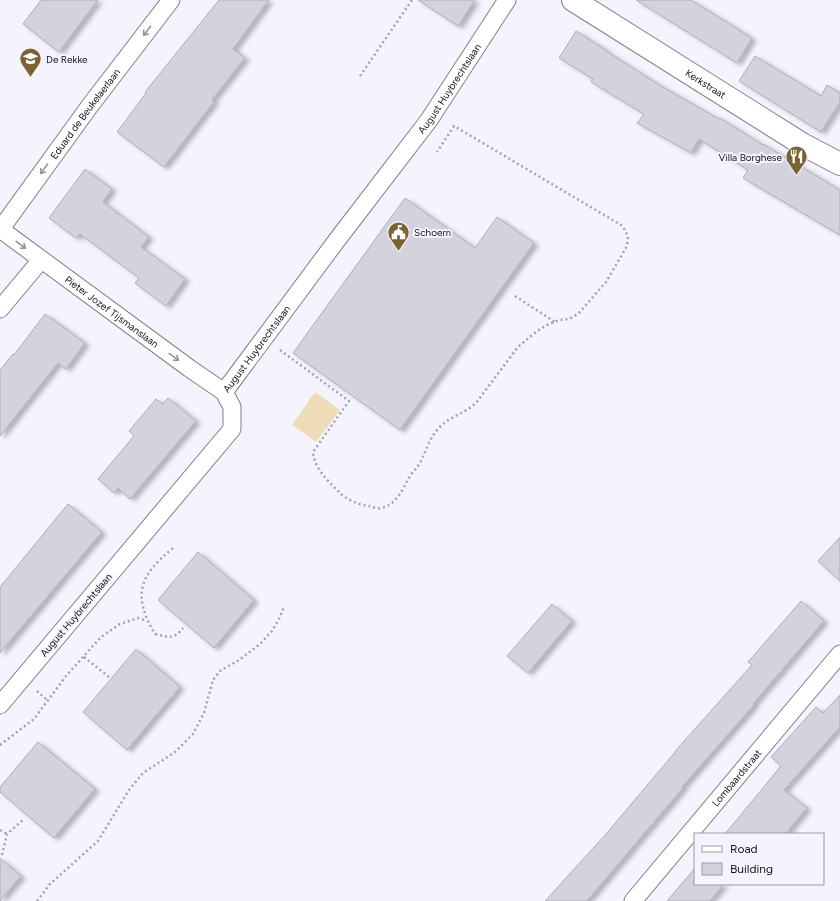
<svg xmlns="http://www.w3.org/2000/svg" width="840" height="901" font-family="Figtree,sans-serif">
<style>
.green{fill:#eedcb9}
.building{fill:#d4d2dd;stroke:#afadb8;filter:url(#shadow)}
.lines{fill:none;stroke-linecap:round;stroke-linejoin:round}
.minor-casing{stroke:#817f89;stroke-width:19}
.secondary-casing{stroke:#817f89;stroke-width:24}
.path{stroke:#a4a3ab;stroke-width:2.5;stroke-dasharray:2 3;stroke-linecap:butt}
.minor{stroke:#fff;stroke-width:17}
.secondary{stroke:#fff;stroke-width:22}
.oneway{stroke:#959597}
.labels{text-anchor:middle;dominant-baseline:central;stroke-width:4;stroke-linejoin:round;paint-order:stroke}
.poi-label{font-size:10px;fill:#141317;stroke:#f5f3fe;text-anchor:start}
.street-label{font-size:10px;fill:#141317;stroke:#f5f3fe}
</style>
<defs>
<filter id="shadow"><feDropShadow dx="4.5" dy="2.5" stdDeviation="2" flood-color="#0004"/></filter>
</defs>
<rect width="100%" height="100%" fill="#f5f3fe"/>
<!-- green -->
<path class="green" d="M315 392 340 410 316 442 292 425Z"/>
<!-- building -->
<path class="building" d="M41 0H98L59 52 23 24Z
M219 0H269L233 49 245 58 212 100 214 102 164 167 117 132 146 93 145 92Z
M418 0H475L458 26Z
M636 0H691L752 38 737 63Z
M576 31 606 50V51L661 86 719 119 720 118 763 145V144L840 190V235L743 178 748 170 699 139 691 153 637 123 644 114 591 82 593 79 559 58Z
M755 56 821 96 827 85 840 93V102L821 132 739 81Z
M85 169 112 189 103 202 149 237 141 247 185 279 166 306 135 283 139 278 80 234 76 238 49 218Z
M405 198 475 248 497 217 534 243 400 430 293 353Z
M45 314 85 343 66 369 58 363 0 436V370L13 354 14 355Z
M168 398 196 421 130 499 118 488 114 493 98 479 134 436 129 431 156 399 163 404Z
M68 504 102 532 0 653V587Z
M840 537V581L818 561Z
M198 552 254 600 214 648 158 600Z
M801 601 824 621 753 704 754 705 682 787 683 788 598 888 587 901H545L606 834 676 751V750L752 665 748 662Z
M552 604 572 621 528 673 507 656Z
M136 649 180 687 127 750 83 712Z
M840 695V727L784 790 807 808 793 825 786 834H725L781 766 771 757 816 707 823 713Z
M38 742 95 789 54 838 0 792V787Z
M0 858 21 876 0 901Z
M695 868V884H724L710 901H667Z"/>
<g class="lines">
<defs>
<g id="minor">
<path id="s1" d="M0 229 189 368 224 392 232 407V429L0 705"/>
<path id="s2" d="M0 230 89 107 171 0"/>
<path d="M0 309 41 260"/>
<path id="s3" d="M224 392 337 240 429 120 507 0"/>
<path id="s4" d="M633 901 840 654"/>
</g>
<g id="secondary">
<path id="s5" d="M573 0 802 144 840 164"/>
</g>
</defs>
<!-- minor casing -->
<use href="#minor" class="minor-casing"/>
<!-- secondary casing -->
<use href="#secondary" class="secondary-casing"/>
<!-- path -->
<path class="path" d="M360 76 412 0
M515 296 555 322
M280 350 349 401 313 452C314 468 328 481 339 492 345 499 359 505 369 506 372 507 377 509 381 508 397 505 403 488 410 476 414 470 419 466 421 461 427 449 429 439 438 429 448 417 464 414 476 403L518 347 537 331 547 325 559 320 569 319 578 314 606 282 627 246 628 237 625 230 621 225 454 126 437 152
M173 548C139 576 132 595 155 634 168 637 174 640 183 628
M84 657 109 677
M37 691 47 700
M0 745 34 719 66 676 101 637 120 624 138 618 147 621
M0 830 7 834
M2 855 7 834 23 820
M37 901 50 884 98 841 129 790 143 773 175 752 193 734 204 713 213 680 220 671 239 660 260 644 272 631 279 619 284 607"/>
<!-- minor -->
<use href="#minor" class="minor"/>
<!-- secondary -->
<use href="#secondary" class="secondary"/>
</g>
<!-- one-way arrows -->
<defs><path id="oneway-shaft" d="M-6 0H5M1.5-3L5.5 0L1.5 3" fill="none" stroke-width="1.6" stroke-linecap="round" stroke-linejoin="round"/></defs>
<g class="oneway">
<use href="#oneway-shaft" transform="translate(147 31) rotate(128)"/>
<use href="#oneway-shaft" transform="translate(44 169) rotate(126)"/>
<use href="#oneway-shaft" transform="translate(21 245) rotate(37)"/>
<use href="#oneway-shaft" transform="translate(174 357) rotate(36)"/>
</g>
<!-- icons -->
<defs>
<symbol id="school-pin" viewBox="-11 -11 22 30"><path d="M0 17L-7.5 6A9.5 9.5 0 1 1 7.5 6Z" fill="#7a6333" stroke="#f5f3fe"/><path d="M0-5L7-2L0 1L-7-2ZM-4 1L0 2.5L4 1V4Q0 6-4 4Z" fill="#fff"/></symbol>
<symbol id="restaurant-pin" viewBox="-11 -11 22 30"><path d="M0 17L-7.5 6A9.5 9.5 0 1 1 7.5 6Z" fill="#7a6333" stroke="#f5f3fe"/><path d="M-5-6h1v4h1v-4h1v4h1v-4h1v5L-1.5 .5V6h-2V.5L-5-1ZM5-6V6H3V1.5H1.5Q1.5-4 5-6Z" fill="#fff"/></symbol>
<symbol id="civic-pin" viewBox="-11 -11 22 30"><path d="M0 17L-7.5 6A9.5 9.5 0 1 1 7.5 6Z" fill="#7a6333" stroke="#f5f3fe"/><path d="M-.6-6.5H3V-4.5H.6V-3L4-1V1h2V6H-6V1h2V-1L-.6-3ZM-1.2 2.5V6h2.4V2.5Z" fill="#fff"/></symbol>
</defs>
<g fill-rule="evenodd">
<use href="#school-pin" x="18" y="46" width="25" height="34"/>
<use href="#restaurant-pin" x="784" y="144" width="25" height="34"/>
<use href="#civic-pin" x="386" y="220" width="25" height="34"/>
</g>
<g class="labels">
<!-- poi labels -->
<g class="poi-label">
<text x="46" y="59">De Rekke</text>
<text x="782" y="157" text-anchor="end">Villa Borghese</text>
<text x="414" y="232">Schoem</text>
</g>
<!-- street labels -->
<g class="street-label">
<text stroke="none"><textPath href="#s5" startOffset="157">Kerkstraat</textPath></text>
<text stroke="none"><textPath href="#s3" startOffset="378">August Huybrechtslaan</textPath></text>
<text stroke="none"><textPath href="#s2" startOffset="144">Eduard de Beukelaerlaan</textPath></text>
<text stroke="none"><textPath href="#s1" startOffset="139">Pieter Jozef Tijsmanslaan</textPath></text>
<text stroke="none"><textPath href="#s3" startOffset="54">August Huybrechtslaan</textPath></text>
<text transform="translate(76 615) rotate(-50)">August Huybrechtslaan</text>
<text stroke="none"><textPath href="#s4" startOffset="161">Lombaardstraat</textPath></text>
</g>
</g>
<!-- legend -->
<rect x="694" y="833" width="130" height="52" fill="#f5f3fe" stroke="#9b99a2"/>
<rect x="702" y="846" width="20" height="6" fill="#ffffff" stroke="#9b99a2"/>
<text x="730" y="853" font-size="12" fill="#141317">Road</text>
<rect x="702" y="863" width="20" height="12" fill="#d4d2dd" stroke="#9b99a2"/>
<text x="730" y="873" font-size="12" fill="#141317">Building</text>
</svg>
